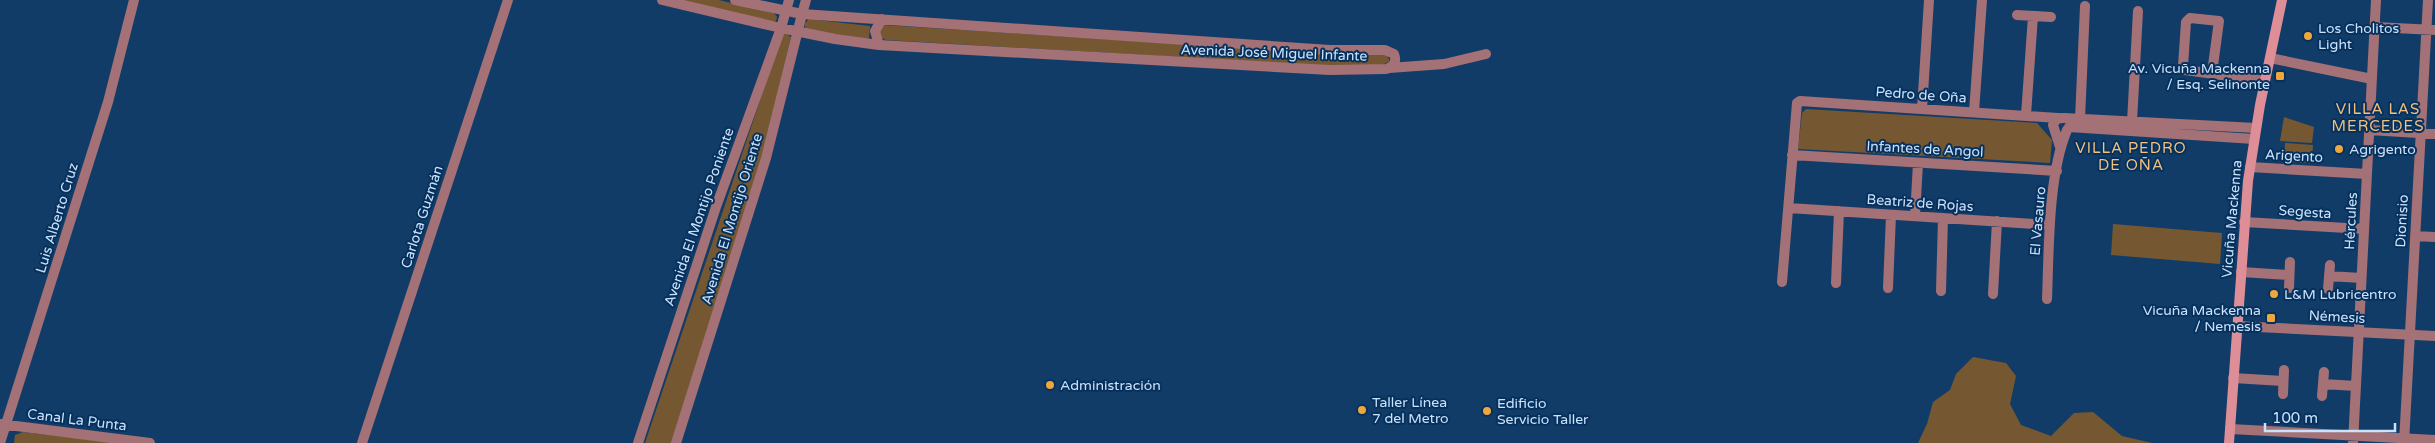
<svg xmlns="http://www.w3.org/2000/svg" width="2435" height="443" font-family="'Varela Round',sans-serif">
<style>
.green{fill:#755831}
.lines{fill:none;stroke-linecap:round;stroke-linejoin:round}
.minor{stroke:#a37176;stroke-width:10}
.tertiary{stroke:#a37176;stroke-width:10}
.secondary{stroke:#dd8e97;stroke-width:10}
.poi-dot{fill:#efa73d;stroke:#06315c;stroke-width:2}
.labels{text-anchor:middle;dominant-baseline:central;stroke-width:4;stroke-linejoin:round;paint-order:stroke}
.poi-label{font-size:14px;fill:#cbe2fd;stroke:#06315c;text-anchor:start}
.street-label{font-size:14px;fill:#cbe2fd;stroke:#06315c}
.neighbourhood-label{font-size:15px;letter-spacing:1px;fill:#f2c07f;stroke:#06315c}
</style>
<rect width="100%" height="100%" fill="#123c68"/>
<!-- green -->
<path class="green" d="M679 0H719L774 13 777 17 776 21 772 22Z
M809 19 870 26 869 39 807 31 804 24Z
M883 25 1353 55 1386 54 1390 61 1382 65 1336 66 886 40 879 37 878 30Z
M785 33 791 37 766 142 672 443H645L782 35Z
M1806 109 2037 123 2052 140 2050 163 1798 149 1802 113Z
M2284 117 2314 127 2312 143 2280 141Z
M2285 143 2313 145 2312 163 2284 162Z
M2113 224 2222 233 2220 264 2111 255Z
M1973 357 2006 363 2016 376 2010 404 2021 425 2051 436 2074 413 2093 412 2122 436 2152 443H1918L1927 424 1933 402 1950 390 1956 374Z
M23 432 118 443H14L15 435Z"/>
<g class="lines">
<!-- minor -->
<path class="minor" d="M789 0 781 28 835 39 879 45 1330 70 1386 69C1394 67 1397 62 1394 54L1385 50H1330L802 14 806 0
M2017 15 2051 17
M2375 27 2435 30
M879 45 875 31 882 19
M2270 58 2372 79
M1389 68 1444 64 1486 54
M2212 73 2219 21 2190 18 2186 22 2183 66 2185 70 2265 81
M1922 109 1929 0
M1974 112 1982 0
M2026 115 2033 16
M2064 118 2256 128
M2080 119 2085 6
M2132 122 2138 11
M2069 127 2254 139
M2369 130 2435 134
M2060 147 2053 125 2056 119 2062 118
M1792 155 2057 171
M2250 167 2367 174
M1789 208 2050 225
M1915 216 1918 163
M2244 222 2364 229
M2415 236 2435 237
M2241 272 2289 275
M2329 276 2361 278
M1782 282 1797 103 1800 101 2058 118
M1836 283 1839 211
M1888 288 1891 215
M2289 288 2290 262
M2328 289 2330 265
M1941 291 1943 218
M1993 294 1997 221
M2047 299C2049 249 2048 175 2067 130
M2233 378 2283 381
M2323 384 2356 386
M2283 394 2284 370
M2322 396 2324 372
M0 424 150 443
M2230 429 2435 440
M0 443 108 102 134 0
M362 443 508 0
M2353 443 2376 0
M2404 443 2428 0"/>
<!-- tertiary -->
<path class="tertiary" d="M2237 326 2435 336
M638 443 716 207 781 28 662 0
M676 443 766 158 802 14 735 0"/>
<!-- secondary -->
<path class="secondary" d="M2229 443 2248 181 2260 105 2282 0"/>
</g>
<!-- markers -->
<g class="poi-dot">
<circle cx="2308" cy="36" r="5"/>
<rect x="2275" y="71" width="10" height="10" rx="2.5"/>
<circle cx="2339" cy="149" r="5"/>
<circle cx="2274" cy="294" r="5"/>
<rect x="2266" y="313" width="10" height="10" rx="2.5"/>
<circle cx="1050" cy="385" r="5"/>
<circle cx="1362" cy="410" r="5"/>
<circle cx="1487" cy="411" r="5"/>
</g>
<g class="labels">
<!-- poi labels -->
<g class="poi-label">
<text x="2318" y="28">Los Cholitos<tspan x="2318" dy="16">Light</tspan></text>
<text x="2270" y="68" text-anchor="end">Av. Vicuña Mackenna<tspan x="2270" dy="16">/ Esq. Selinonte</tspan></text>
<text x="2349" y="149">Agrigento</text>
<text x="2284" y="294">L&amp;M Lubricentro</text>
<text x="2261" y="310" text-anchor="end">Vicuña Mackenna<tspan x="2261" dy="16">/ Nemesis</tspan></text>
<text x="1060" y="385">Administración</text>
<text x="1372" y="402">Taller Línea<tspan x="1372" dy="16">7 del Metro</tspan></text>
<text x="1497" y="403">Edificio<tspan x="1497" dy="16">Servicio Taller</tspan></text>
</g>
<!-- street labels -->
<g class="street-label">
<text transform="translate(1274 53) rotate(2)">Avenida José Miguel Infante</text>
<text transform="translate(1921 95) rotate(4)">Pedro de Oña</text>
<text transform="translate(1925 149) rotate(3)">Infantes de Angol</text>
<text transform="translate(2294 156) rotate(3)">Arigento</text>
<text transform="translate(1920 203) rotate(4)">Beatriz de Rojas</text>
<text transform="translate(2305 212) rotate(4)">Segesta</text>
<text transform="translate(422 217) rotate(-72)">Carlota Guzmán</text>
<text transform="translate(699 217) rotate(-71)">Avenida El Montijo Poniente</text>
<text transform="translate(57 218) rotate(-73)">Luis Alberto Cruz</text>
<text transform="translate(732 219) rotate(-73)">Avenida El Montijo Oriente</text>
<text transform="translate(2232 219) rotate(-85)">Vicuña Mackenna</text>
<text transform="translate(2038 221) rotate(-85)">El Vasauro</text>
<text transform="translate(2351 221) rotate(-87)">Hércules</text>
<text transform="translate(2402 221) rotate(-87)">Dionisio</text>
<text transform="translate(2337 317) rotate(3)">Némesis</text>
<text transform="translate(77 420) rotate(7)">Canal La Punta</text>
</g>
<!-- neighbourhood labels -->
<g class="neighbourhood-label">
<text x="2378" y="109">VILLA LAS<tspan x="2378" dy="17">MERCEDES</tspan></text>
<text x="2131" y="148">VILLA PEDRO<tspan x="2131" dy="17">DE OÑA</tspan></text>
</g>
</g>
<!-- scale -->
<path d="M2265 423v8h130v-8" fill="none" stroke="#cbe2fd" stroke-width="2.5"/>
<text x="2272" y="423" font-size="15" fill="#cbe2fd" stroke="#06315c" stroke-width="4" paint-order="stroke">100 m</text>
</svg>
